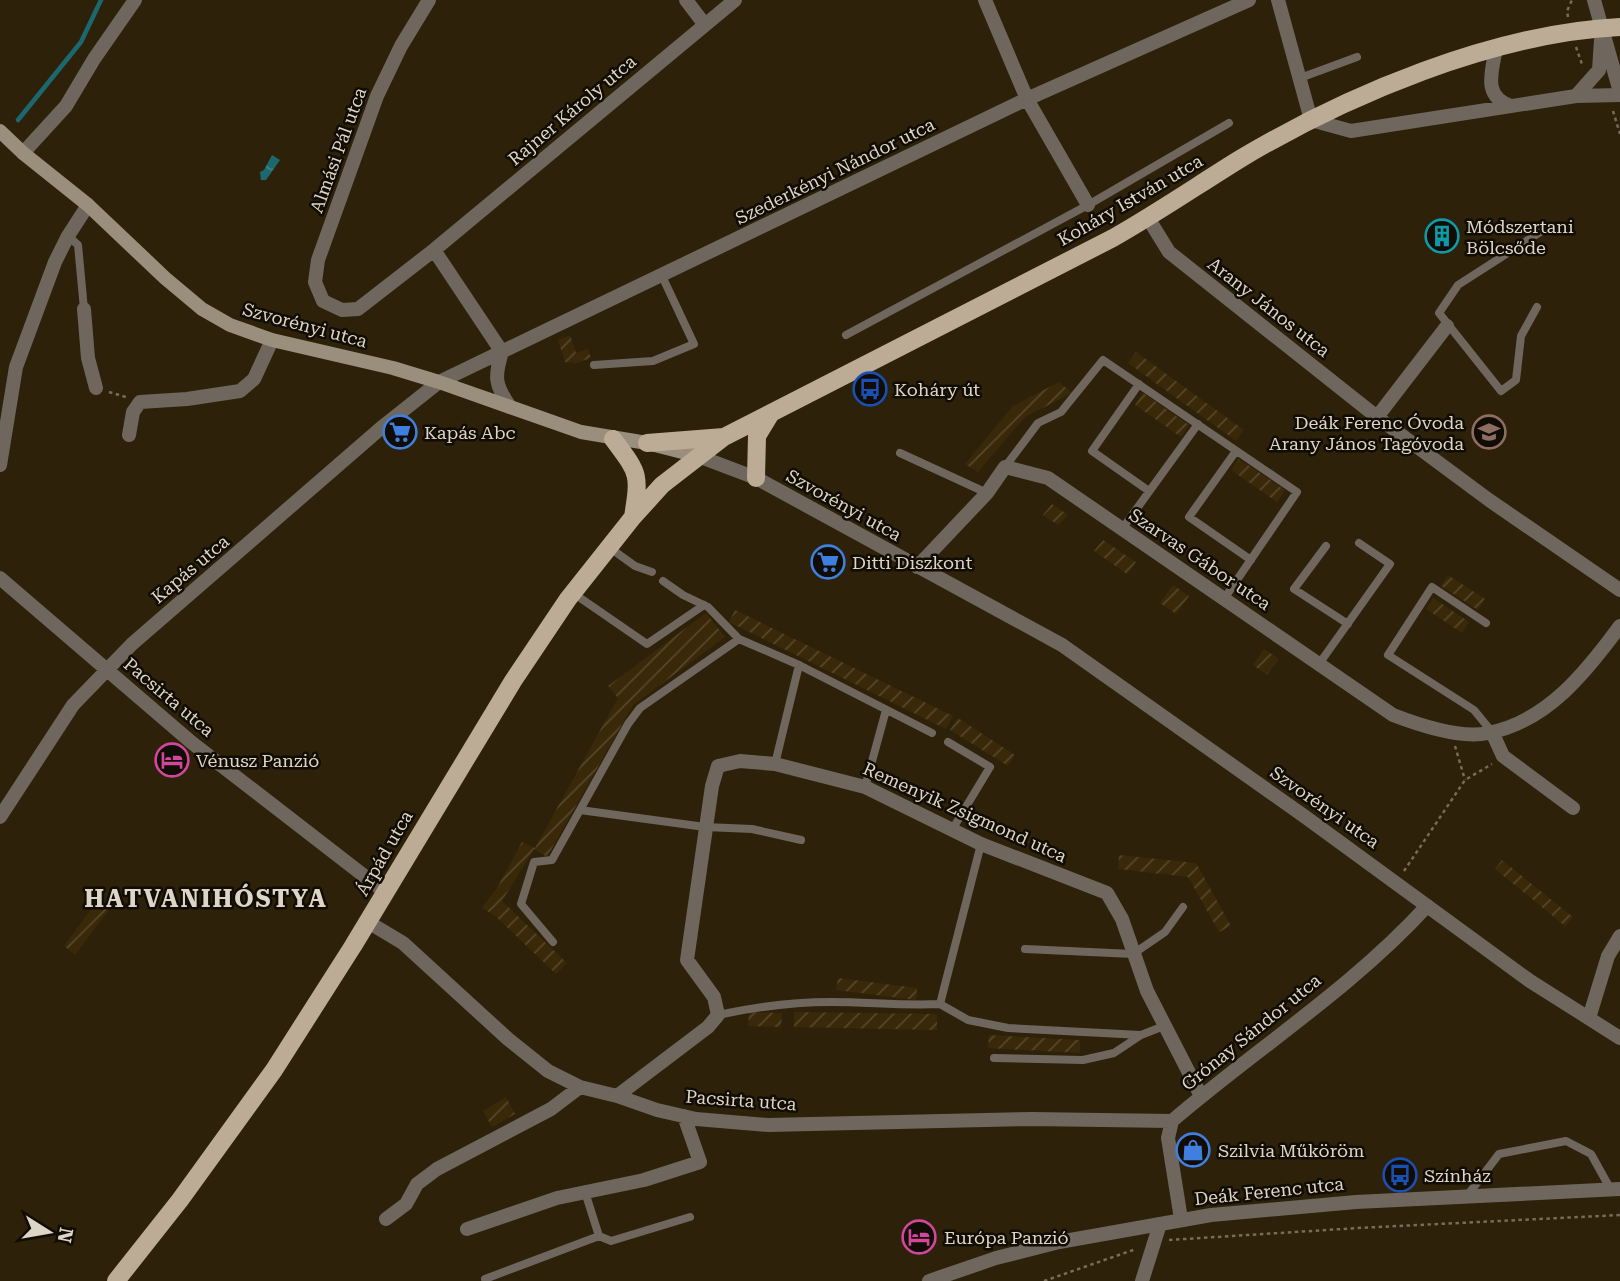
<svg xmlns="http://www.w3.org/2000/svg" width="1620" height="1281" font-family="'Roboto Serif',serif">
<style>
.industrial{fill:url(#industrial-furrows)}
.water{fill:url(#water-waves)}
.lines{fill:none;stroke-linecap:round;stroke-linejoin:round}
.stream{stroke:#1b696f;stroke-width:4.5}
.path{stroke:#776c59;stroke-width:2.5;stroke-dasharray:3.5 3.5;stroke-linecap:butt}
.service{stroke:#6f675d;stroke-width:8}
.minor{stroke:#6f675d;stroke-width:14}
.tertiary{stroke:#6f675d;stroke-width:14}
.secondary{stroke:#9a8e7d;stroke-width:14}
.primary{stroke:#bcac96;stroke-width:18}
.labels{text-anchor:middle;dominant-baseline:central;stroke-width:5;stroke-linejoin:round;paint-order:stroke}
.street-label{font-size:18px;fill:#ddd5c7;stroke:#110c04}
.poi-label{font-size:18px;fill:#ddd5c7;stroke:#110c04;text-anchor:start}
.district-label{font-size:24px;font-weight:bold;letter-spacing:2px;fill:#ddd5c7;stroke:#110c04}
</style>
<defs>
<pattern id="industrial-furrows" width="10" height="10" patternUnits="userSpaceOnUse" patternTransform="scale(1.75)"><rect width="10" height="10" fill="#392909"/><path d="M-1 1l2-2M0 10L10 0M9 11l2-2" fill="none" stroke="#55472b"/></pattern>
<pattern id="water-waves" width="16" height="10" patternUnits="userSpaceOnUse" patternTransform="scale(1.75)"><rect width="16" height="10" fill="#1b696f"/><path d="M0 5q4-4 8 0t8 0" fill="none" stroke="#3c7e82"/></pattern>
</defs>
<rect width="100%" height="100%" fill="#2e2109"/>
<!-- industrial -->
<path class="industrial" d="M570 335 576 353 588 349 591 358 576 363 565 362 558 340Z
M1136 352 1244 430 1236 441 1128 363Z
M1059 382 1072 393 1025 417 978 472 965 464 1013 406Z
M1143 393 1189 425 1181 437 1135 405Z
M1239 459 1285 490 1277 502 1231 470Z
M1052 504 1068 515 1058 525 1043 515Z
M1103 540 1136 562 1127 574 1094 551Z
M1448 575 1485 599 1478 610 1441 586Z
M1173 585 1189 596 1176 614 1160 603Z
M1433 598 1469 622 1462 633 1426 609Z
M735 610 953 716 946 729 729 622Z
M706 613 725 637 633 705 547 857 534 849 502 901 567 963 556 974 494 915 482 908 497 888 522 842 535 848 618 698 608 686Z
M1264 649 1279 659 1267 675 1253 665Z
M958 718 1015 755 1008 766 950 730Z
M1119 855 1196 863 1231 926 1219 932 1188 877 1118 869Z
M1502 860 1573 917 1565 926 1495 869Z
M97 901 109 910 75 955 64 946Z
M838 978 917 988 916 1000 836 990Z
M749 1012 782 1013 781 1027 748 1026Z
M794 1012 937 1014V1030L794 1027Z
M989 1035 1080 1040V1053L988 1048Z
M506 1097 515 1114 492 1127 483 1111Z"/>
<!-- water -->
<path class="water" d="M272 155 280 160 266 180H261L260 172 264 170Z"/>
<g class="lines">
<!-- stream -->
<path class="stream" d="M18 120 81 42 101 0"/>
<!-- path -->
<path class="path" d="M1568 17 1567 11 1572 0
M1576 47 1583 67
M1613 111 1620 134
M109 392 126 397
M1455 746 1465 780
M1404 871 1465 780 1492 764
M1169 1240 1358 1228 1620 1215
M1044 1281 1136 1249"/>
<!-- service -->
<path class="service" d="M1300 78 1357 57
M68 236 78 245 84 309
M1537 307 1521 336 1516 380 1501 391 1439 313 1458 285 1542 231
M846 335 1088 205 1229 123
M594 365 653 361 694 344 662 276
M1139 384 1092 451 1149 491
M1236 451 1189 517 1251 560
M900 453 987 493
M1005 467 1038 423 1061 412 1103 360 1297 492 1224 599
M1122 529 1198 424
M1326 546 1294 589 1348 624
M610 548 635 566 652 572
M663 581 683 595 708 607 739 639
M573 593 647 644 704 605
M1486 623 1432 587 1388 655 1474 710 1492 732
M1319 664 1390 564 1359 543
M948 742 990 767 952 830
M775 764 799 665
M865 787 886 710
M580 810 705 827 752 829 801 840
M553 942 521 904 534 862 552 860 628 724 640 708 739 639 799 665 932 733
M1025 949 1133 954 1165 932 1183 907
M940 1004 968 1020 1008 1028 1141 1035 1164 1026
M718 1015C755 1007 793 1002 831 1002 868 1002 904 1006 940 1004L981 844
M994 1058 1083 1060 1114 1053 1141 1035
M585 1192 599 1236 611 1241 690 1217
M1467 1196 1499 1154 1566 1141 1591 1154 1611 1190
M485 1279 599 1236"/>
<!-- minor -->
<path class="minor" d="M429 0 401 46 377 96 318 260 315 282 323 301 342 310 358 309 434 250 735 0
M686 0 705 25
M985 0 1027 99 1088 205
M1278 0 1311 120 1351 131 1576 96 1620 95
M1594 0 1620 92
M1496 48C1492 72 1482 96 1511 106
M1576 96 1599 70 1601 40
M23 153 66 106 94 59 135 0
M1148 218 1169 252 1377 417 1489 500 1620 590
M434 250 502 352
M84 309 88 358 96 388
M502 352C494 377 495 385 510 407
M1377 417 1447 326
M129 435 133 412 140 402 187 399 240 391 254 379 272 340
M0 465 16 367 55 262 68 236 88 205
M917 567 987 493 1005 467 1048 478 1393 715C1419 725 1461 739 1488 733 1547 722 1587 671 1620 626
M0 578 191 742 385 892
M1492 732 1503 756 1573 808
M0 817 73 705 132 644 381 428 439 382 1027 99 1249 0
M368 922 403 943 508 1039 548 1071 580 1087 617 1096 657 1110 696 1119 768 1125 1032 1119 1172 1121
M1589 1018 1608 956 1620 936
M617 1096 708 1027 718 1015 714 997 687 960 712 786 718 766 740 761 775 764 865 787 981 844 1107 893 1122 919 1147 991 1201 1096
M386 1219 406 1204 417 1184 437 1169 551 1109 580 1087
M1181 1219 1168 1138 1172 1121C1256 1049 1352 988 1427 906
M467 1229 557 1198 644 1180 700 1162 684 1116
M1142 1281 1160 1224"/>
<!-- tertiary -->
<path class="tertiary" d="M698 456 756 478 1062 645 1304 816 1530 981 1620 1038
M929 1281 996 1258 1059 1242 1211 1215 1356 1202 1620 1189"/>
<!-- secondary -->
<path class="secondary" d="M0 131 23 153 88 205 165 278 202 309 230 325 272 340 393 368 439 382 581 432 647 443 698 456"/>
<!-- primary -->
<path class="primary" d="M613 439C639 474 640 473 633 517
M647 443 724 437
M756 478 757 436 771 413
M116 1281 180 1200 274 1070 353 946 513 681 568 599 633 517 662 485 724 437 1113 238C1157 213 1198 185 1240 159 1347 95 1494 33 1620 27"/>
</g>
<!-- icons -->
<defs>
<symbol id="building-ring" viewBox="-11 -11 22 22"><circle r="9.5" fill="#110c04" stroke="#0f9aa8" stroke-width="1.5"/><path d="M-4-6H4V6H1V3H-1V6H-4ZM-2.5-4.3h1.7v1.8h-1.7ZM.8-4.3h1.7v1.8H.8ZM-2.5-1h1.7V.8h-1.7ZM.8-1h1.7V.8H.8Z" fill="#0f9aa8"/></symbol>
<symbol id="bus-ring" viewBox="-11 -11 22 22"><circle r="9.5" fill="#110c04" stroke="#1a4fb4" stroke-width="1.5"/><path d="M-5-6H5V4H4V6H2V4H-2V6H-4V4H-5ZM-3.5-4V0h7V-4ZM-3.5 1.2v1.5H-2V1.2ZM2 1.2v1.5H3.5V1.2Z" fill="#1a4fb4"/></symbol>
<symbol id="supermarket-ring" viewBox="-11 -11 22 22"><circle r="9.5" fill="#110c04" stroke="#3f7fe0" stroke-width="1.5"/><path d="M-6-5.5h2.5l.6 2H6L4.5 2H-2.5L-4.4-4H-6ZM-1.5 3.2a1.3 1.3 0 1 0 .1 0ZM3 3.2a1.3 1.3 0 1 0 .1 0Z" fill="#3f7fe0"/></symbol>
<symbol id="school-ring" viewBox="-11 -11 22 22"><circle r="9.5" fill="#110c04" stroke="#8d6e63" stroke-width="1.5"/><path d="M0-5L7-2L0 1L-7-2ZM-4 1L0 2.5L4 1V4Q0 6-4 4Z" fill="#8d6e63"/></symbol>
<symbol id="hotel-ring" viewBox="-11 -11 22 22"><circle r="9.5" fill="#110c04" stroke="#d1479c" stroke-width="1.5"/><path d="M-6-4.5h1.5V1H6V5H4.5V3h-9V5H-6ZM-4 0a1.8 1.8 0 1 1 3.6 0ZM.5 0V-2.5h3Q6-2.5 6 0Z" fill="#d1479c"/></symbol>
<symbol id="shop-ring" viewBox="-11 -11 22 22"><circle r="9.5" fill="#110c04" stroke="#3f7fe0" stroke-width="1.5"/><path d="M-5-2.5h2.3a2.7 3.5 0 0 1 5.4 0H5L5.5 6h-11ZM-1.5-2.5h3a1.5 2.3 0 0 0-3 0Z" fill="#3f7fe0"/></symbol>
</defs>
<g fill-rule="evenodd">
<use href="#building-ring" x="1423" y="217" width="38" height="38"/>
<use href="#bus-ring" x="851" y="370" width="38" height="38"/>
<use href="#supermarket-ring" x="381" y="413" width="38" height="38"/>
<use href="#school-ring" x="1470" y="413" width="38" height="38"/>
<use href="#supermarket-ring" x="809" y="543" width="38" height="38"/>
<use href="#hotel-ring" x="153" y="741" width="38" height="38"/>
<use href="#shop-ring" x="1174" y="1131" width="38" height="38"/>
<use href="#bus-ring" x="1381" y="1156" width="38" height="38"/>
<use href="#hotel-ring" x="900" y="1218" width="38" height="38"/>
</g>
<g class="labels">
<!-- street labels -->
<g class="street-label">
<text transform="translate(572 110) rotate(-40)">Rajner Károly utca</text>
<text transform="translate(338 150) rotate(-70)">Almási Pál utca</text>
<text transform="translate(835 171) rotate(-26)">Szederkényi Nándor utca</text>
<text transform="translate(1130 200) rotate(-30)">Koháry István utca</text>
<text transform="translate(1269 307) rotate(38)">Arany János utca</text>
<text transform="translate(305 325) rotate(15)">Szvorényi utca</text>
<text transform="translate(844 505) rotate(29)">Szvorényi utca</text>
<text transform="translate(1200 559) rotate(34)">Szarvas Gábor utca</text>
<text transform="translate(190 569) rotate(-40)">Kapás utca</text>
<text transform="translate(169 697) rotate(40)">Pacsirta utca</text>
<text transform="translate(1325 807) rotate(35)">Szvorényi utca</text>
<text transform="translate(965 812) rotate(24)">Remenyik Zsigmond utca</text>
<text transform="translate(384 853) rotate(-60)">Árpád utca</text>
<text transform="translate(1251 1032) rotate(-39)">Grónay Sándor utca</text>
<text transform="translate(741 1100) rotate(4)">Pacsirta utca</text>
<text transform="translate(1269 1191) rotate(-6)">Deák Ferenc utca</text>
</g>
<!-- poi labels -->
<g class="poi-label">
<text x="1466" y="226">Módszertani<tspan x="1466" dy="21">Bölcsőde</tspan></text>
<text x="894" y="389">Koháry út</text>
<text x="1464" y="422" text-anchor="end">Deák Ferenc Óvoda<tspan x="1464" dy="21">Arany János Tagóvoda</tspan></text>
<text x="424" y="432">Kapás Abc</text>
<text x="852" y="562">Ditti Diszkont</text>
<text x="196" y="760">Vénusz Panzió</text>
<text x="1218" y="1150">Szilvia Műköröm</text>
<text x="1424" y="1175">Színház</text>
<text x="944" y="1237">Európa Panzió</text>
</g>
<!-- district labels -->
<g class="district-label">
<text x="206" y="899">HATVANIHÓSTYA</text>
</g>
</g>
<!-- north arrow -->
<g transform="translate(49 1232) rotate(101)" stroke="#110c04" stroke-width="5" paint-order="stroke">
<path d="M0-5L12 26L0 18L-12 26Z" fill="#ddd5c7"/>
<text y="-10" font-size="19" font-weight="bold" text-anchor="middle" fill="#ddd5c7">N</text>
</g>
</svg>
